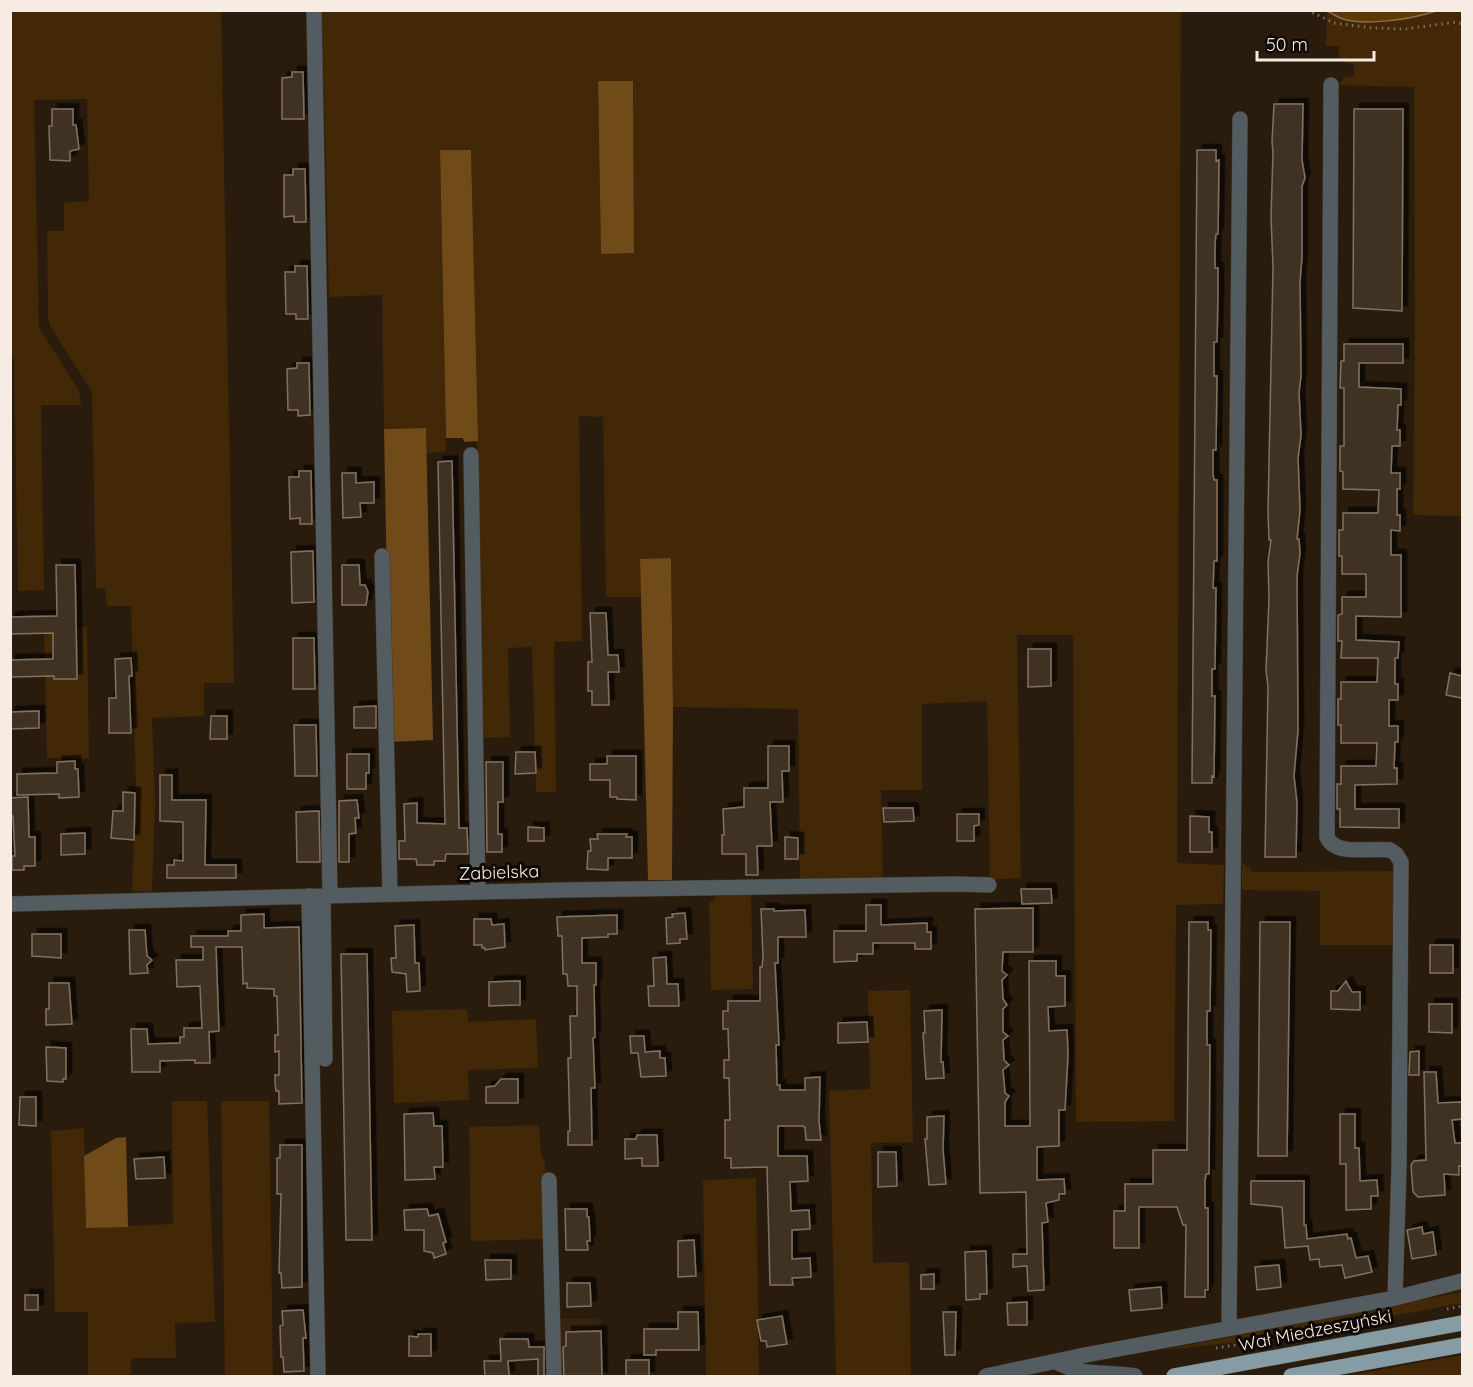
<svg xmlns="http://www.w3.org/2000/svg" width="1473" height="1387" font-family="Quicksand,sans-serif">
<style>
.built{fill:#36240f}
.green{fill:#422807;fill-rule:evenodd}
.forest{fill:#714a19}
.water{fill:#5e3902;stroke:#8c6f46;stroke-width:1.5}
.building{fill:#413323;stroke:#817160;stroke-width:1.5;filter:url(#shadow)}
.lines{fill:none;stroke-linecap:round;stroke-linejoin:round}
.minor-casing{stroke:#46392b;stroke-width:16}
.major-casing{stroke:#46392b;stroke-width:16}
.path{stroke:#7b6f63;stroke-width:3;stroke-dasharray:1.5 4.5;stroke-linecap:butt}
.minor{stroke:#535d61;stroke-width:15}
.major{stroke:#869ca4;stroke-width:15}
.labels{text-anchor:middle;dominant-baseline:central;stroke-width:6;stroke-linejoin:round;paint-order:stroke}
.street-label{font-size:18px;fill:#f6ece3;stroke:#0d0803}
</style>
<defs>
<filter id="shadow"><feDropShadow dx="5.5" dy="-5.5" stdDeviation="0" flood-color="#0009"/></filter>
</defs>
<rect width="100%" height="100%" fill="#291c0d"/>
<!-- built -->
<path class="built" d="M601 1318 602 1376H557L556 1319Z"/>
<!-- green -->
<path class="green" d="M11 10 221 11 234 683H204V716L152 718 155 803 152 892 132 891 136 790 131 606H107L105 589 96 588 92 392 50 326 48 316 47 231H64V203L89 201 87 99 34 100 39 327 79 391 81 405H41L44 590 18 591 14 358H10Z
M322 11H1181L1177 863 1224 865 1223 904 1176 905 1174 1121 1076 1122 1073 635H1017L1021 878 990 880 987 701 922 704V790H881L883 882 800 880 798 709 673 707 671 559H640L641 597H606L603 417 579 416 582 641 554 642 556 792H536L532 647 508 648 510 737 483 738 471 150H440L446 452 426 453 425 428 384 429 382 295 329 297ZM598 81H633L634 253H601Z
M1327 11C1366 33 1399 14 1439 11 1446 10 1455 11 1462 11V516L1413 515 1415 309 1414 87 1339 85 1345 77 1354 76V64L1346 63 1339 57V46H1326Z
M87 627 89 758H47L44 628Z
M1242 862 1253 872 1395 871 1396 945H1320V891L1242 890Z
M751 894 753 989 711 990 709 903 718 895Z
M910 990 913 1142 871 1143V1146L873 1263 909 1262 911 1376H836L829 1091 870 1089 868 991Z
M467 1009 468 1022 536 1019 538 1068 468 1070 469 1100 394 1103 392 1011Z
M172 1101H207L215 1322 175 1323 176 1358H131V1376H88V1312H55L51 1131 84 1128 86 1228 173 1224Z
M221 1101H269L273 1376H225Z
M539 1125 541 1155 545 1163 546 1239 471 1241 469 1127Z
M756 1178 759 1376H706L703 1180Z
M1462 1292V1303C1363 1322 1263 1341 1162 1350Z
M1462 1355V1376H1345Z"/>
<!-- forest -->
<path class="forest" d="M598 81H633L634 253 601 254Z
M440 150H471L478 441 464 442 463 438H446Z
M426 428 433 740 390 742 384 429Z
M671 558 673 707 672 880H648L640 559Z
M126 1137 128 1227 86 1228 84 1156 116 1138Z"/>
<!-- water -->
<path class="water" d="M1327 11H1436C1412 19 1364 27 1340 18 1336 16 1331 13 1327 11Z"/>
<!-- building -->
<path class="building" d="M292 72H303L304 119H282V78L292 77Z
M1274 104H1303L1302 160 1305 178 1302 186V257L1300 281 1301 375 1299 393 1301 435 1298 458 1300 510 1297 539H1299L1300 553 1297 576 1298 730 1294 776 1297 803 1296 857H1265L1268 686 1266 671 1269 599 1268 562 1271 540H1269L1268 512 1273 267 1271 217 1273 152 1272 142Z
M52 109H73V125H76L79 149 70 151V161L50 160 49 126H52Z
M1354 109H1403L1402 311 1353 308Z
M1197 150H1216V161L1219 160 1218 234H1216L1215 244V268H1218V295L1217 342H1214V376H1217L1216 450H1213V474L1214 480H1217V561H1214L1213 588H1216L1215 669H1212V696H1215L1214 777 1212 776V783H1192Z
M293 169H305L306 222H294V216L284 217V175H293Z
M295 266H307L308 319H296V314H286L285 272H295Z
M1344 344H1403V363H1359V387L1401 389V405H1398L1397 430H1400V446H1392L1391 473H1400V489H1397V515H1400V531L1391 530V555H1401V617L1356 616V640L1399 642 1398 658H1395V684H1398V700H1389V726H1398V742H1395L1394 768H1397V784L1355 785V809H1399V828L1340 827V809H1337V784H1341V766H1376L1377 743H1341V725H1338V699H1341V682H1377L1378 658H1341L1342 641H1338V615L1342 614V597H1366V574H1342V556H1339V530H1343V513H1378L1379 490 1343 489V472L1340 471V446H1344V388H1340L1341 361H1344Z
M297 363H309L310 415 298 416V410H288L287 369 297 368Z
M452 461 459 828H467L468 854H446L445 861H434V865H417L416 859H399V841H405L404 804 417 803V823L445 824 438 462Z
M299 471H311L312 524H300V518L290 519 289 477H299Z
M342 473H356V483L374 482V503H360L361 517 343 518Z
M313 551 314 602 292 603 291 552Z
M56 565H75L77 679H54V676L10 677V660L53 659V633L10 634V617L57 616Z
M342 565H359L360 585H365L368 592 366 605H342Z
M590 613H606L608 655H618L619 672H608L609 705H592V691H588V662H592Z
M293 638H314L315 689H293Z
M1028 649H1051V686L1028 687Z
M131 658 132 676H129L131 733H109V698H116L115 659Z
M1450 673 1462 676V698L1446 695Z
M376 706V728H354V707Z
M39 711V728L10 729V712Z
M211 716H227V739H210Z
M294 725H316L317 776H295Z
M768 746H789V771H782L783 802H770L772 846H757L758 875H746V854H722V835H724L723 809 744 807V788H768Z
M516 752H535L536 773 515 774Z
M347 754H369V773H366V789H347Z
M607 756H636V800L617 799V797H610V780H590V764H607Z
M75 761V769H78L79 797 59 798V794L17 795V774L57 773V762Z
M486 762H503V802H498V834H502V852H487Z
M160 775H172V800H206L205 865H236V878H167V865H174V860L183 861V822L160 821Z
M123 792 135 793 134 840 111 838 113 811H123Z
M28 797 29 837H35V866H24V870H12V856H15L13 816H10V798Z
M357 800 359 818H355L356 833 349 834V862H339V801Z
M883 808H913L914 821 884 822Z
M319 811 320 862H297L296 812Z
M957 814H979V825L974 826V841H957Z
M1190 816 1209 817V832H1212V852H1190Z
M528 827 544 828V841H528Z
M85 833V854L61 855V834Z
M597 834H627L626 837H632V858H608V870L587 869 588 851H591L590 839H598Z
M785 837 798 838V859H785Z
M1021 889H1051L1052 903 1022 904Z
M866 905H881V925L927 923V932H931V949H915V943H873V954H857V961L834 962V931H866Z
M1033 908V952H1003L1002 971 1007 975 1002 980 1003 999 1007 1005 1003 1009V1032L1008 1036 1003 1040 1004 1060 1009 1065 1003 1070 1005 1093 1009 1096 1005 1102V1126H1030L1029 961H1056V976H1065V1006L1048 1007 1049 1031 1067 1030 1068 1055 1065 1110H1059V1146L1037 1147V1180L1064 1179 1065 1194H1059V1200L1046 1203 1048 1222 1042 1223 1044 1290 1028 1291 1027 1266 1013 1267V1254H1027L1026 1192 980 1193 975 909Z
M761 909H774V911L805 910 806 937H778V963H775L779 1045H776L777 1085H780V1090H805V1078L820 1077 819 1121 821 1140H806L805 1127 802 1126H778V1156H807L808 1181 790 1182 791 1211 809 1210 810 1229 792 1230V1259L810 1258 811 1277 792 1278 793 1285H770L767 1167 731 1168V1158H725V1120H730L729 1078H724V1060H729L728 1029H723V1011H728V1001H760V967H762L763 957Z
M685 913 687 939H680V943L667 944 666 918 673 917 672 914Z
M264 914V928L299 927 302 1103 279 1104V1091H276L275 1083V1075H279V1051L275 1052V1035H278L277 996H274V989L247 988V983L243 984 242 947H216L219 1031 209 1032 210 1063H195V1060L160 1061V1072H132L131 1029H147L148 1044 180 1043V1037H184V1028H202L200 986 177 987 176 960H203V947H191V936H228V931H241V915Z
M617 915V934H608V937L582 938V963H596V985H594L595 1037 593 1038 595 1088H591L592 1145H568V1131H570L568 1058H571L570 1016H577V986H568L567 974H563L562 936H558L557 917Z
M474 919H491L492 925 504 924 505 947 485 950V948H482V945H474Z
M1189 922H1208V930H1211L1210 1011H1207V1045H1210L1209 1174H1206L1205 1181V1208H1208V1290H1205V1297H1185L1186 1225H1183L1177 1207H1139V1248H1114V1211H1125V1184H1153V1150H1187Z
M1260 922H1290L1287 1156H1258Z
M414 925 415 963H419L420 991 407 992 406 974 392 972 391 958H396L395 926Z
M129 930H145L147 956 152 960 147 965 148 973 130 974Z
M32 934H61V958L32 956Z
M1430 945H1453V973H1430Z
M341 954H367L372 1240H346Z
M666 957 667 984H678L679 1006H649L648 986H654L653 958Z
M520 981V1005L489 1006V982Z
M1346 981 1352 992H1360V1010L1331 1009V991H1338Z
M49 983H69L72 1024 46 1025V1009H49Z
M1429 1004H1452V1033L1429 1032Z
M942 1010 941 1062H943L944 1078 926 1079 923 1033H925L924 1011Z
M867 1022 868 1042 838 1043V1023Z
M630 1036H644L645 1052 660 1051V1058H665L666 1076 641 1077 638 1053H631Z
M46 1047 66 1048V1079H63V1082L47 1081Z
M1419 1051V1075H1409L1410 1052Z
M1424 1072H1436L1438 1103 1462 1102V1119L1452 1120 1455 1143H1462V1166H1459V1175L1444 1174 1445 1195 1418 1197 1413 1192 1411 1165 1414 1161 1426 1160Z
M501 1079H518V1103H486V1087L495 1086Z
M20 1097H36V1126L19 1125Z
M433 1113 434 1126H442L443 1167H434L435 1179 405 1180 404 1114Z
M1340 1114H1355V1148H1359L1360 1181 1377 1180 1378 1196H1371V1209L1346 1210V1164H1340Z
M944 1116 943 1150 946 1184 929 1185 925 1139H927V1117Z
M637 1135H657L658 1166H642V1158L625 1159V1139H636Z
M280 1145H302V1287L282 1288 281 1273H279L281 1194H277V1158H280Z
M878 1152H896L897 1186 878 1187Z
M164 1157 165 1178 136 1179 134 1159Z
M1251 1181H1304V1225H1306L1307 1239 1347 1234 1348 1239 1351 1238 1356 1258 1368 1256 1372 1272 1345 1278 1342 1265 1320 1267 1319 1259 1310 1260 1308 1246 1285 1248 1282 1207 1251 1204Z
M427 1209 429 1216 438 1214 446 1242 443 1243 446 1254 434 1258 433 1253 424 1251V1230H405L404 1210Z
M565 1209H587V1217H589L590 1241H587L588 1250H566Z
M1422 1227 1423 1234 1433 1232 1436 1255 1412 1259 1407 1230Z
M694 1240 696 1276 678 1277V1241Z
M986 1251 987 1294H980V1299L966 1300 965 1252Z
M485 1260H511V1279L486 1280Z
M1279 1265 1281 1287 1257 1290 1255 1267Z
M934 1274V1289H921V1275Z
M567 1283H590L591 1306 567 1307Z
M1161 1287 1162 1308 1131 1311 1129 1290Z
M25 1295H38V1310H25Z
M1027 1302V1325H1008L1007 1303Z
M303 1310 306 1338H303L304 1371 284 1372 283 1357H281L280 1326 283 1325 282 1311Z
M678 1312H698L699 1350H656V1355H644V1329H678Z
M943 1312H956L955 1355H945Z
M782 1316 787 1344 767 1347 766 1341H761L757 1320Z
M601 1331 602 1377H564L563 1347 566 1346V1332Z
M418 1334H431V1356H409V1336L418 1337Z
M500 1339H528L529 1347H544V1377H538V1359L507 1361H508L509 1376H485L484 1361H501Z
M626 1360H649V1377H626Z"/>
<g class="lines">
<defs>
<path id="minor" d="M314 10 330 896
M1331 85 1327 837C1335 857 1372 847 1390 850L1396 854 1401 862 1399 1166 1395 1298
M471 455 478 892
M382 556 390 894
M309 896 318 1376
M323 896 325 1059
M10 904 564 890 956 884 989 885
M549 1180 554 1376
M1229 1328 1240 119
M1056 1362C1084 1377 1105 1371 1135 1376
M986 1376 1085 1355 1395 1298 1462 1281"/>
<path id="major" d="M1174 1376 1462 1323
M1291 1376 1462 1345"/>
</defs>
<!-- minor casing -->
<use href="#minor" class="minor-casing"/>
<!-- major casing -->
<use href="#major" class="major-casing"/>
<!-- path -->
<path class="path" d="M1307 10 1334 23 1373 28 1405 29 1456 22 1462 24
M1447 1309 1462 1306
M1216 1348 1325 1331"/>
<!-- minor -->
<use href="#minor" class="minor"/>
<!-- major -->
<use href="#major" class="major"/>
</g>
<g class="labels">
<!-- street labels -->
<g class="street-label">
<text transform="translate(499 872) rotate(-2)">Zabielska</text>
<text transform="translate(1315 1330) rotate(-11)">Wał Miedzeszyński</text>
</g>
</g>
<!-- border -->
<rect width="1473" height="1387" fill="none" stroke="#f6ece3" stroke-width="24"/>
<!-- scale -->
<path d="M1257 51v9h117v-9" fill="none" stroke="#f6ece3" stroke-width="3"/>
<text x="1266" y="51" font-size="18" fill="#f6ece3" stroke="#0d0803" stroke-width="4.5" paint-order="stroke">50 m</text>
</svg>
